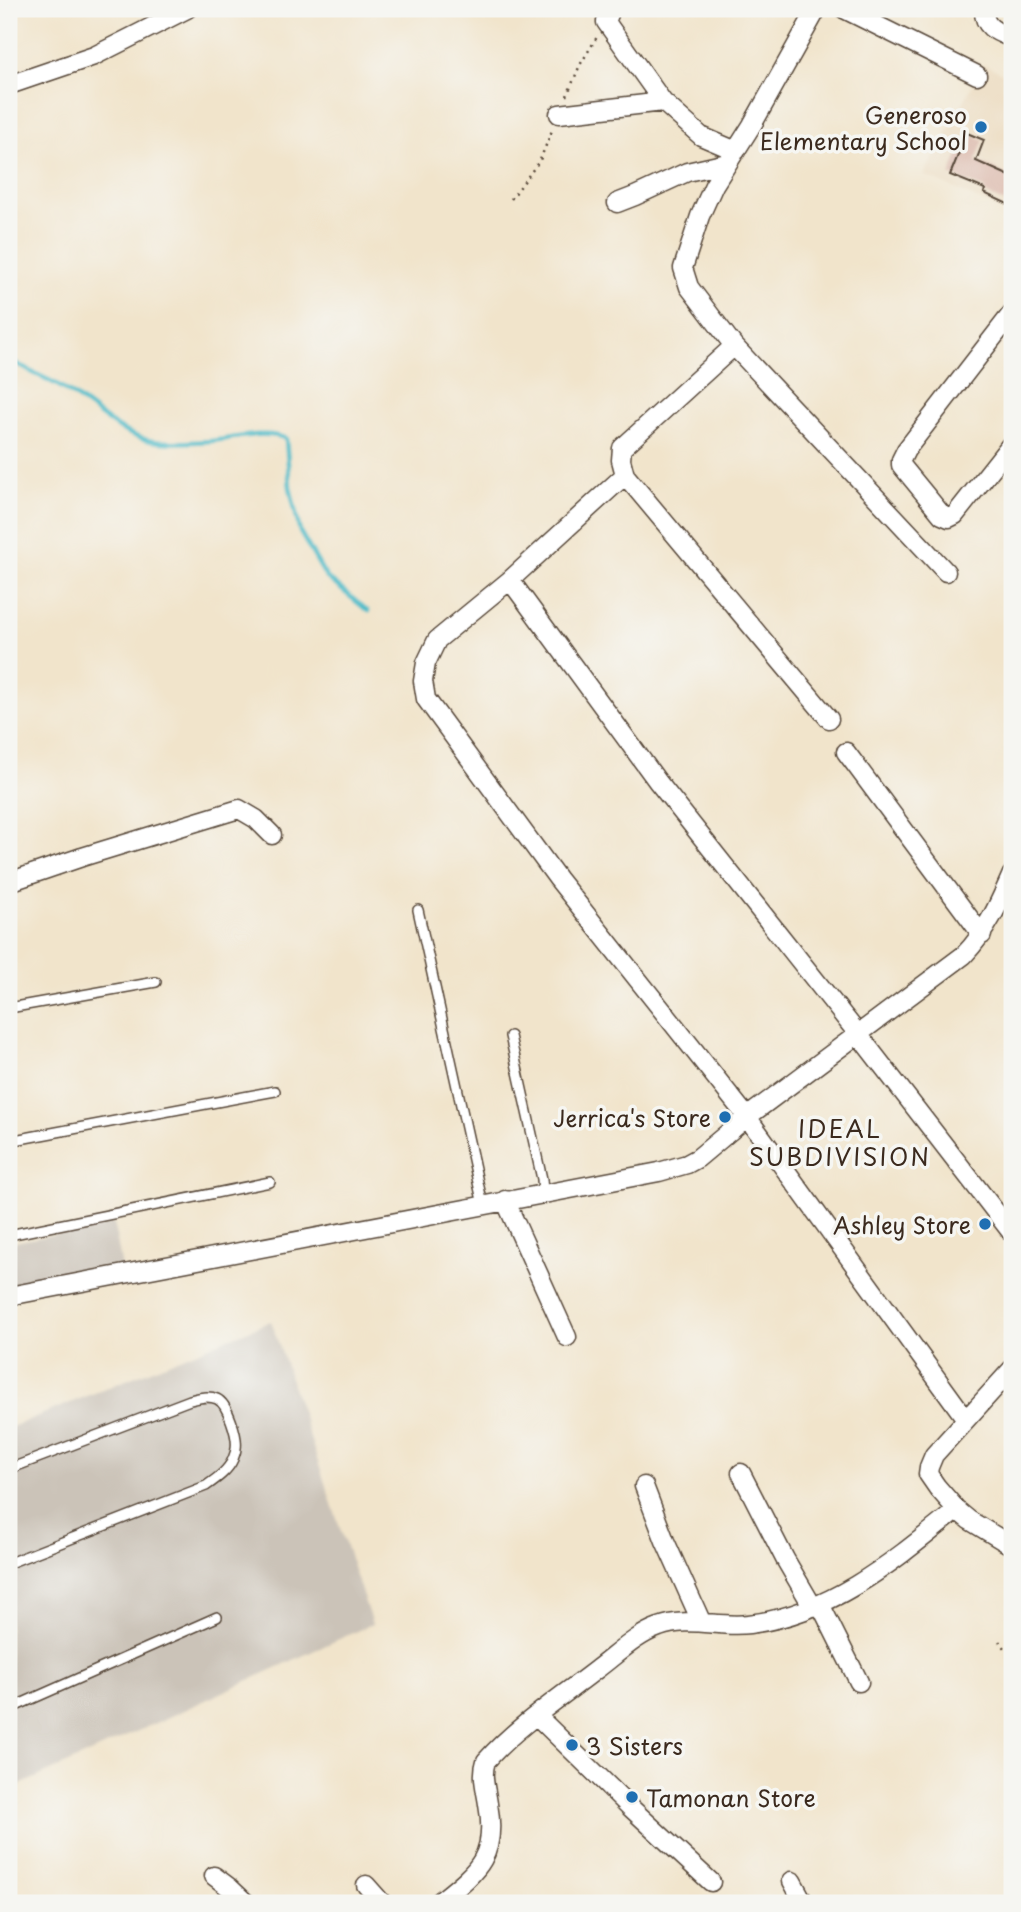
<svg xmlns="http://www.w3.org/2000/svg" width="1021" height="1912" font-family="'Playpen Sans',sans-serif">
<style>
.built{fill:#ebd8ba}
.industrial{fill:#cbc3b8}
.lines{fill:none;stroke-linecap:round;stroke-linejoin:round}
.stream{stroke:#4ebbc8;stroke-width:4.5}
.building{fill:#d2a392}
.service-casing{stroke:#564638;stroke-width:12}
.minor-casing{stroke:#564638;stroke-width:21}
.path{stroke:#564638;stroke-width:2.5;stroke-dasharray:2 5;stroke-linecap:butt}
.service{stroke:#fff;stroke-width:9}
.minor{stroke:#fff;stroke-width:18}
.poi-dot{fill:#1f6fb2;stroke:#f6f6f2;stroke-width:2.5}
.labels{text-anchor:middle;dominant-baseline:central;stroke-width:7;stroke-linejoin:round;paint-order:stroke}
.poi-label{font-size:23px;fill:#3b2a1e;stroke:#f6f6f2;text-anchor:end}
.neighbourhood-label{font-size:24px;letter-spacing:2px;fill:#3b2a1e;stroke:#f6f6f2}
</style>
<rect width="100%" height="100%" fill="#f6f6f2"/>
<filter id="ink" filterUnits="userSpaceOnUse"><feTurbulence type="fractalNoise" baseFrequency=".0143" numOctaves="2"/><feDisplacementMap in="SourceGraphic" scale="14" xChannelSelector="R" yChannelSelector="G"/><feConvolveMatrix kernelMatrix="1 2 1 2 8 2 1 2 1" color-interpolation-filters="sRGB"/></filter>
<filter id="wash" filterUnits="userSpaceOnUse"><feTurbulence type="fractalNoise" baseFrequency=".00686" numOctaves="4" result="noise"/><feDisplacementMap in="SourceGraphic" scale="28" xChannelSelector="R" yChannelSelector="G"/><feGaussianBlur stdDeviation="1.57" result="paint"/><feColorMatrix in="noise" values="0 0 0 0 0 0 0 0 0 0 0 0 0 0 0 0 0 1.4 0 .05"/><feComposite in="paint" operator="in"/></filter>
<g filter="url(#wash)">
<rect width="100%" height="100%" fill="#f1e4cb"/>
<!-- built -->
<path class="built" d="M984 64 1012 78V215L924 175Z"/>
<!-- industrial -->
<path class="industrial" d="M114 1223 122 1268 9 1290V1243Z
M271 1321 372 1624 9 1790V1428Z"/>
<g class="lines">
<!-- stream -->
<path class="stream" d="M9 288V293
M9 358C23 370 40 375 56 384 87 401 111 431 147 440 162 444 195 442 212 441 232 439 268 429 286 439L290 487 300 532 326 577 368 611"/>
</g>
<g id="blocks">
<!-- building -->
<path class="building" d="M967 133 984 140 976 161 1012 177V206L984 193 985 189 950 175Z"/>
</g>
</g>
<g filter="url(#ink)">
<use href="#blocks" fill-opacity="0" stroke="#564638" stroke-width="2"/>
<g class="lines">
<defs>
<path id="service" d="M418 910 483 1205
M9 1008 156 982
M510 1036 542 1179 543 1193
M9 1141 275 1091
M9 1235 270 1182
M9 1469 190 1400C198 1398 208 1395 217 1399 228 1404 238 1437 236 1448 236 1452 234 1456 233 1459 228 1471 216 1479 206 1486L9 1563
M9 1711 16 1706 217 1617"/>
<path id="minor" d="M611 9 606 22 663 102 701 136 736 151
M817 9 752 125 714 185 700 216 683 268 689 287 734 346 946 572
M844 9 977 75
M984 9C983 28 997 32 1012 38
M9 85 94 56 187 9
M559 114 663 102
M617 203 635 196 687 172 727 163
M1012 313 906 450 901 460V465L942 515 949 518 955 515 1012 443
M734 346 622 448 621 460 625 475 829 719
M625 475 510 580 437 640 426 663 423 681 426 699 558 879 747 1117 966 1419
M510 580 658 782 858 1034 1012 1233
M846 752 982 935
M9 882 82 857 239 809 256 819 272 835
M505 1200 567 1337
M9 1296 659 1172 687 1164 698 1158 747 1117 964 955C987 931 999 904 1012 874
M1012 1369 934 1455 929 1467 928 1474 937 1487 957 1510 969 1520 1012 1546
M741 1473 785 1559 813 1607
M644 1486 665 1541 701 1621
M820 1604 859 1682
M537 1716 631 1808 711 1882
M214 1876 230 1888 246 1903
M792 1881 804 1903
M366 1885 382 1903
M438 1903C476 1872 498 1858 488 1804 486 1789 481 1776 486 1761 516 1727 561 1697 597 1669 616 1655 636 1635 659 1627 688 1616 719 1628 749 1624 832 1614 895 1560 957 1510"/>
</defs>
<!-- service casing -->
<use href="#service" class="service-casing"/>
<!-- minor casing -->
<use href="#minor" class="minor-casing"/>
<!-- path -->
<path class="path" d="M567 96 580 65 597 37
M511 199 540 160 553 128
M999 1641 1012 1656"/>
<!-- service -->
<use href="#service" class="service"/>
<!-- minor -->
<use href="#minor" class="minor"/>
</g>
</g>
<!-- markers -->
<g class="poi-dot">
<circle cx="981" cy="127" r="7"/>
<circle cx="725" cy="1117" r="7"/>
<circle cx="985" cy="1224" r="7"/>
<circle cx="572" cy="1745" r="7"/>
<circle cx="632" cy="1797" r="7"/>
</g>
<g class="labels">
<!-- poi labels -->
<g class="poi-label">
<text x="967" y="114">Generoso<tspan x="967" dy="26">Elementary School</tspan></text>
<text x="711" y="1117">Jerrica's Store</text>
<text x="971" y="1224">Ashley Store</text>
<text x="586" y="1745" text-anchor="start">3 Sisters</text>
<text x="646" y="1797" text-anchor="start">Tamonan Store</text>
</g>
<!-- neighbourhood labels -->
<g class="neighbourhood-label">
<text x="840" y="1128">IDEAL<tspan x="840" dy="28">SUBDIVISION</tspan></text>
</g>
</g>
<!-- margin -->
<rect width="1021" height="1912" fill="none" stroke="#f6f6f2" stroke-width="35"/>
</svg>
